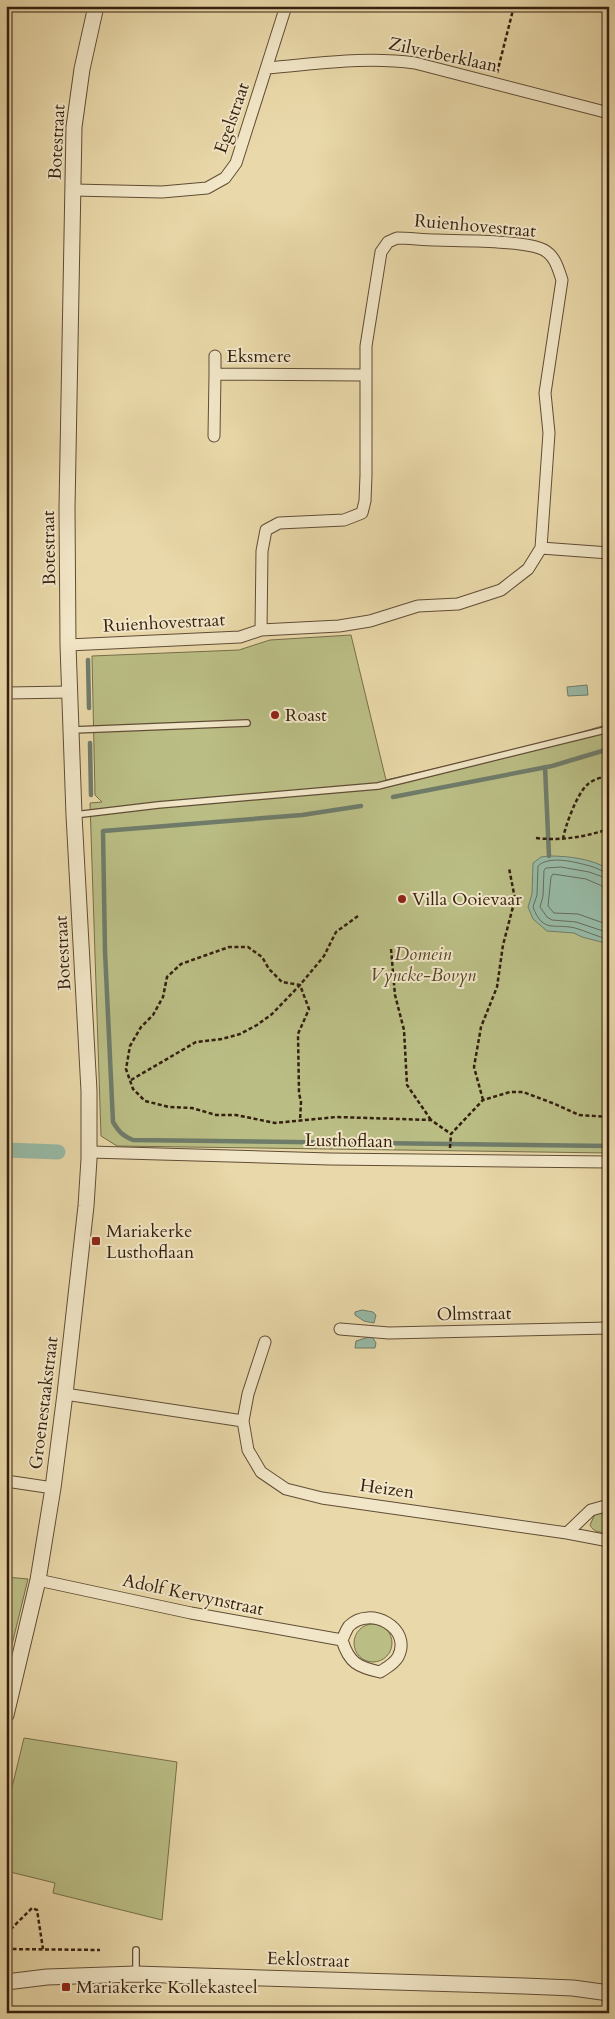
<svg xmlns="http://www.w3.org/2000/svg" width="615" height="2019" font-family="Cardo,serif">
<style>
.green{fill:#babe85;stroke:#776e4a}
.water{fill:#97baa6;stroke:#6f7c6a}
.lines{fill:none;stroke-linecap:round;stroke-linejoin:round}
.shore{stroke:#666c5a;stroke-width:1}
.stream{stroke:#6f7c6a;stroke-width:4.5}
.canal{stroke:#97baa6;stroke-width:15}
.service-casing{stroke:#614d36;stroke-width:8}
.minor-casing{stroke:#614d36;stroke-width:13}
.tertiary-casing{stroke:#614d36;stroke-width:17}
.path{stroke:#341f0f;stroke-width:2.5;stroke-dasharray:4 2.5;stroke-linecap:butt}
.service{stroke:#f1e6c7;stroke-width:5.5}
.minor{stroke:#f1e6c7;stroke-width:11}
.tertiary{stroke:#f1e6c7;stroke-width:15}
.poi-dot{fill:#8f2418;stroke:#f1e6c7;stroke-width:2}
.labels{text-anchor:middle;dominant-baseline:central;stroke-width:4;stroke-linejoin:round;paint-order:stroke}
.street-label{font-size:18px;fill:#341f0f;stroke:#f1e6c7}
.poi-label{font-size:18px;fill:#341f0f;stroke:#f1e6c7;text-anchor:start}
.park-label{font-size:18px;font-style:italic;fill:#56472c;stroke:#f1e6c7}
</style>
<rect width="100%" height="100%" fill="#e9d8a9"/>
<filter id="stains"><feTurbulence type="fractalNoise" baseFrequency=".004" numOctaves="4"/><feColorMatrix values="0 0 0 0 .2 0 0 0 0 .09 0 0 0 0 .02 0 0 0 .5 -.17"/></filter>
<radialGradient id="worn" r=".72"><stop offset=".6" stop-color="#630" stop-opacity="0"/><stop offset="1" stop-color="#630" stop-opacity=".3"/></radialGradient>
<!-- green -->
<path class="green" d="M351 635 386 780 545 743 609 724V1153L117 1146 101 1136 90 803 102 802 95 795 92 656 239 650 270 640Z
M602 1512H609V1533C600 1532 594 1533 590 1525L595 1514Z
M6 1577 28 1579 6 1669Z
M354 1643a19 19 0 1 1 38 0a19 19 0 1 1-38 0Z
M24 1738 177 1762 162 1920 53 1893 55 1883 6 1871V1812Z"/>
<!-- water -->
<path class="water" d="M587 685 588 695 568 696 567 687Z
M549 856C570 856 591 859 609 869V944L582 937 574 933 547 931 533 919 528 907 532 894 533 863 541 857Z
M362 1310 373 1312 376 1315 374 1323 364 1321 355 1315V1312Z
M369 1337 373 1338 376 1343 375 1348H355L356 1341Z"/>
<g class="lines">
<!-- shore -->
<path class="shore" d="M609 873C602 872 596 867 590 866 575 862 549 855 538 866L537 895 533 907C543 934 555 923 575 928 586 931 597 937 609 939
M609 879 589 872 561 867 546 868 544 870 543 896 540 907 547 917 552 920 576 922 609 933
M609 887 602 886 586 879 553 874 551 877 548 906 554 913 578 914 609 925"/>
<!-- stream -->
<path class="stream" d="M88 660 89 708
M90 743 91 795
M545 767 549 856
M393 797 552 766 609 749
M361 806 302 815 103 831 105 951 113 1122C119 1132 123 1136 133 1140L609 1146"/>
<!-- canal -->
<path class="canal" d="M6 1150 58 1152"/>
<defs>
<path id="service" d="M73 730 247 723
M74 815 158 805 378 786 609 729
M136 1950V1972"/>
<path id="minor" d="M267 68C317 64 365 56 415 63L609 113
M74 190 162 192 207 188 225 178 236 163 286 6
M215 374V356
M214 436 215 374 364 375
M541 548 609 553
M68 645 240 637 261 630 339 626 370 621 418 606 458 604 501 590 528 569 541 548 549 433 545 393 562 280C558 268 555 256 544 250 526 240 459 241 436 240 423 240 410 238 397 238L388 242 381 252 366 346V475L365 501 362 513 344 520 279 523 266 530 262 551 261 630
M6 693 71 692
M90 1152 330 1159 609 1162
M340 1329 389 1333 609 1328
M65 1394 243 1421 248 1450 261 1472 286 1489 322 1498 567 1533 609 1541
M243 1421 248 1394 265 1342
M6 1481 53 1488
M567 1533 591 1510 609 1505
M38 1580 191 1613 342 1640C349 1663 358 1667 380 1672 386 1668 394 1664 398 1657 413 1628 370 1605 349 1626 346 1630 344 1636 342 1640"/>
<path id="tertiary" d="M6 1715 38 1580 53 1488 65 1394 86 1206 89 1159V1091L74 815 68 645 67 508 74 127 82 69 96 6
M6 1982 47 1977 136 1974 524 1986 573 1988 609 1993"/>
</defs>
<!-- service casing -->
<use href="#service" class="service-casing"/>
<!-- minor casing -->
<use href="#minor" class="minor-casing"/>
<!-- tertiary casing -->
<use href="#tertiary" class="tertiary-casing"/>
<!-- path -->
<path class="path" d="M497 73 514 6
M536 838C561 841 584 837 609 829
M563 839C565 826 577 794 587 785 592 780 601 777 609 776
M358 916 336 932 324 956 300 985 282 982 269 969 262 957 248 947H229L181 964 167 977 163 997 153 1015 141 1027 130 1046 126 1069 133 1089 145 1101 169 1107 192 1108 216 1115H236L275 1123 336 1117 431 1120 451 1134 483 1100 510 1092H523L555 1104 579 1115 609 1117
M391 949 395 995 404 1030 407 1085 431 1120
M131 1080 196 1042 222 1039 240 1034 257 1025 272 1014 300 985 309 1009 298 1034 299 1093 301 1102 300 1121
M483 1100 474 1067 481 1027 497 987 503 945 515 899 509 868
M450 1148 451 1134
M6 1924 11 1904
M6 1934 32 1908 37 1910 43 1949
M6 1949 100 1950"/>
<!-- service -->
<use href="#service" class="service"/>
<!-- minor -->
<use href="#minor" class="minor"/>
<!-- tertiary -->
<use href="#tertiary" class="tertiary"/>
</g>
<!-- markers -->
<g class="poi-dot">
<circle cx="275" cy="715" r="5"/>
<circle cx="402" cy="899" r="5"/>
<rect x="91" y="1236" width="10" height="10" rx="2.5"/>
<rect x="61" y="1982" width="10" height="10" rx="2.5"/>
</g>
<g class="labels">
<!-- street labels -->
<g class="street-label">
<text transform="translate(443 55) rotate(12)">Zilverberklaan</text>
<text transform="translate(232 118) rotate(-71)">Egelstraat</text>
<text transform="translate(57 142) rotate(-87)">Botestraat</text>
<text transform="translate(475 226) rotate(5)">Ruienhovestraat</text>
<text x="259" y="356">Eksmere</text>
<text transform="translate(49 548) rotate(-91)">Botestraat</text>
<text transform="translate(164 623) rotate(-3)">Ruienhovestraat</text>
<text transform="translate(63 953) rotate(-93)">Botestraat</text>
<text transform="translate(349 1141) rotate(1)">Lusthoflaan</text>
<text transform="translate(474 1314) rotate(-1)">Olmstraat</text>
<text transform="translate(44 1403) rotate(-83)">Groenestaakstraat</text>
<text transform="translate(387 1489) rotate(8)">Heizen</text>
<text transform="translate(193 1595) rotate(12)">Adolf Kervynstraat</text>
<text transform="translate(308 1960) rotate(2)">Eeklostraat</text>
</g>
<!-- poi labels -->
<g class="poi-label">
<text x="285" y="715">Roast</text>
<text x="412" y="899">Villa Ooievaar</text>
<text x="106" y="1231">Mariakerke<tspan x="106" dy="21">Lusthoflaan</tspan></text>
<text x="76" y="1987">Mariakerke Kollekasteel</text>
</g>
<!-- park labels -->
<g class="park-label">
<text x="423" y="954">Domein<tspan x="423" dy="21">Vyncke-Bovyn</tspan></text>
</g>
</g>
<!-- margin -->
<rect width="615" height="2019" fill="none" stroke="#e9d8a9" stroke-width="25"/>
<rect x="8" y="8" width="600" height="2004" fill="none" stroke="#341f0f" stroke-width="2.5"/>
<rect x="12" y="12" width="590" height="1994" fill="none" stroke="#341f0f"/>
<rect width="100%" height="100%" filter="url(#stains)"/>
<rect width="100%" height="100%" fill="url(#worn)"/>
</svg>
